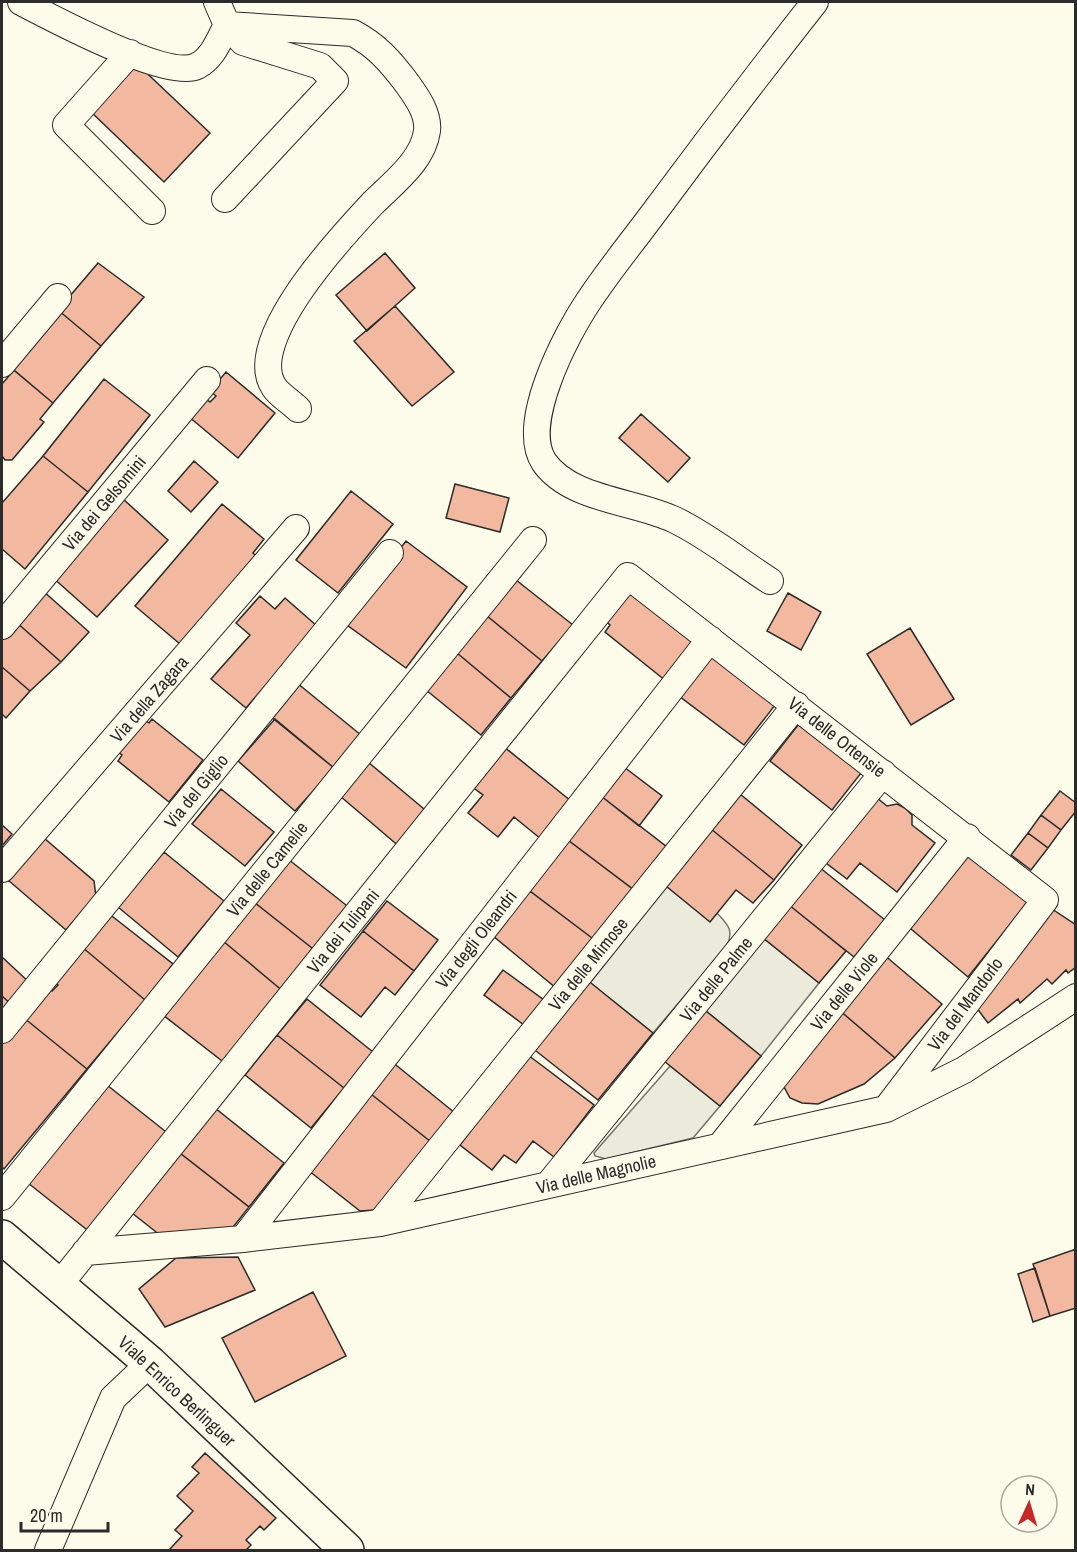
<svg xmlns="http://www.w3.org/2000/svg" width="1077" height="1552" font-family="'Archivo Narrow',sans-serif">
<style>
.green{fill:#ecebdb;stroke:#74746e;stroke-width:1.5}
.building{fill:#f2b8a0;stroke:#2b2b2b;stroke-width:1.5}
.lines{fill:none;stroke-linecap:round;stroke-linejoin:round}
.street-casing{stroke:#2b2b2b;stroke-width:28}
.secondary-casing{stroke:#2b2b2b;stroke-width:36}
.street{stroke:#fdfbea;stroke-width:26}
.secondary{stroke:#fdfbea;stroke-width:33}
.labels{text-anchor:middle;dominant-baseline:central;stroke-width:4.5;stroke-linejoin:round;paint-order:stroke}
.street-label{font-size:18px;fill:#2b2b2b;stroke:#fdfbea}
</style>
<rect width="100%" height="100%" fill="#fdfbea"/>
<!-- green -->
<path class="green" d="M666 886 710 921 717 913C728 925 734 930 727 946L653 1033 590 983Z
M762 937 819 983 761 1056 701 1007Z
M670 1066 720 1106 693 1138 606 1159 595 1156 594 1153Z"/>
<!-- building -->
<path class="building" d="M134 61 210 133 164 182 88 109Z
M385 253 415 288 367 331 336 295Z
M98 263 144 297 101 346 58 310Z
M395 306 454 372 412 406 354 341Z
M58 310 101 346 53 403 10 367Z
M14 370 53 403 40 419 44 422 12 460H5L2 456V384Z
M226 372 275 413 238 458 188 416 204 397 210 402 216 396 210 391Z
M104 379 150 415 88 492 43 456Z
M641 414 690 458 668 482 619 438Z
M43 456 88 492 25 569 2 549V503Z
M194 461 218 482 191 512 168 491Z
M455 484 509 498 500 532 446 518Z
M351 491 393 524 338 593 296 560Z
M122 498 168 540 97 617 51 576Z
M222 504 264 539 253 553 256 556 180 644 135 606Z
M406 541 467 587 406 668 347 625 362 599Z
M511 576 573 625 542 661 481 611Z
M633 585 700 638 666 681 605 632 610 625 605 620Z
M42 590 89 632 61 662 15 621Z
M788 593 821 612 801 650 767 631Z
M260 596 275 609 285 598 317 626 246 708 211 679 250 635 236 623Z
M481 611 542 661 511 698 451 648Z
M15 621 61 662 30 691 2 667V636Z
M910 628 954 699 911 725 867 654Z
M711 647 779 700 744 745 675 693Z
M451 648 511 698 481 735 420 685Z
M2 667 30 691 6 718 2 714Z
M297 683 361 735 334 768 270 716Z
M143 718 149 723 152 719 203 760 169 802 118 761 122 755 117 751Z
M275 719 334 768 295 811 238 761Z
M802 720 865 768 832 810 770 761Z
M503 746 571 801 541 839 514 817 498 837 468 813 483 795 471 786Z
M368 762 430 814 401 848 340 796Z
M624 767 662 796 639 826 601 796Z
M221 789 274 832 245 866 192 824Z
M1060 791 1076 803V811L1061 830 1041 815Z
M871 793 887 806 897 804 905 808 912 815V825L935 843 897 892 860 863 847 879 826 863Z
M740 794 802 845 774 880 711 829Z
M601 796 667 847 634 890 568 840Z
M1041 815 1061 830 1048 848 1028 833Z
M2 825 12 834 2 846Z
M711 829 774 880 753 903 736 890 710 922 666 886Z
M1028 833 1048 848 1031 870 1011 855Z
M44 838 94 881 96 897 88 910H83L66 930 8 880Z
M568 840 634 890 596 941 530 891Z
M963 851 1028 902 968 977 911 929 912 913Z
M164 852 224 901 178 957 118 907Z
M288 859 351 909 317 952 254 902Z
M819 867 885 920 854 957 789 905Z
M530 891 596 941 556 988 493 936Z
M387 901 438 940 414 971 363 931Z
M254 902 317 952 284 992 223 941Z
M789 905 846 951 819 983 762 937Z
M1046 905 1076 925V967L1068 973 1066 970 1052 984 1047 979 1020 1003 1018 999 988 1023 973 1003Z
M108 913 173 964 145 1000 82 947Z
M363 931 414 971 395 995 385 987 361 1017 320 985Z
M223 941 284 992 226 1064 163 1015Z
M82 947 145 1000 87 1069 24 1018 48 988 52 991 58 985 54 981Z
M883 954 942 1004 895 1058 838 1009Z
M2 957 31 984 12 1005 2 996Z
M503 970 544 1000 524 1025 484 995Z
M586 979 653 1033 598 1100 531 1047Z
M2 996 12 1005 2 1016Z
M307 999 373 1052 344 1088 277 1035Z
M700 1006 761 1056 720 1106 659 1057Z
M838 1009 895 1058 864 1084 818 1104 802 1103 790 1098 784 1087V1072Z
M24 1018 87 1069 4 1169 2 1167V1044Z
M277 1035 344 1088 311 1128 245 1075Z
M528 1055 594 1105 554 1157 533 1141 516 1163 504 1155 492 1170 460 1145Z
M391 1061 455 1113 431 1142 366 1090Z
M107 1085 170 1135 91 1233 28 1183Z
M366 1090 431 1142 375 1210 360 1211 304 1167Z
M215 1108 284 1163 249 1207 180 1153Z
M180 1153 249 1207 230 1231 165 1239 132 1213Z
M1076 1249V1308L1050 1316 1033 1264Z
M238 1257 255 1290 165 1327 139 1289 176 1258Z
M1035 1268 1050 1316 1033 1322 1018 1274Z
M313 1292 346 1356 255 1402 222 1338Z
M205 1453 276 1518 264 1530 260 1526 246 1540 251 1545 246 1550H169L182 1536 175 1530 193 1511 177 1496 199 1473 192 1467Z"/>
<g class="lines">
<defs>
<path id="street" d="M21 2C52 18 167 80 197 66 213 58 219 40 227 25
M217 2 227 25 243 42 320 66 335 81 225 199
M227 25 353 33C376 45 390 61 406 82 416 96 429 113 427 131 423 161 393 183 373 203 343 235 243 341 274 387 279 395 291 402 298 409
M130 53 66 125 152 211
M2 364 58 297
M770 581C739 561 708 536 675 520 636 501 570 500 544 462 519 424 566 335 588 302 607 273 629 246 650 218 704 145 759 73 815 2
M2 626 207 380
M2 869 296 528
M2 1030 390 553
M721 1145 967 837
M548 1185 883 773
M2 1197 533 540
M380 1223 796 705
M243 1239 710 639
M85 1252 243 1239 380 1223 886 1109 964 1070 1076 997
M59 1285 628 576 1045 900 886 1109
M48 1550 113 1398 150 1363"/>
<path id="secondary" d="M2 1237 150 1363 347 1550"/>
</defs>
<!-- street casing -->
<use href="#street" class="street-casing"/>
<!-- secondary casing -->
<use href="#secondary" class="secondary-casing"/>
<!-- street -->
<use href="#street" class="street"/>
<!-- secondary -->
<use href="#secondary" class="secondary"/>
</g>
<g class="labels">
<!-- street labels -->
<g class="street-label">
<text transform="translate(104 503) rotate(-50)">Via dei Gelsomini</text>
<text transform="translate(149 699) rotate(-49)">Via della Zagara</text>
<text transform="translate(837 737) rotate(38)">Via delle Ortensie</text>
<text transform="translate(196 791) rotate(-51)">Via del Giglio</text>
<text transform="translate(267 869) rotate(-51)">Via delle Camelie</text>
<text transform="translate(343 931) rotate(-51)">Via dei Tulipani</text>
<text transform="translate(476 939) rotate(-52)">Via degli Oleandri</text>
<text transform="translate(588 964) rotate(-51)">Via delle Mimose</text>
<text transform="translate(716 979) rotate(-51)">Via delle Palme</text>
<text transform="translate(844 991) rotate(-51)">Via delle Viole</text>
<text transform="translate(965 1004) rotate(-53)">Via del Mandorlo</text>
<text transform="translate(596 1174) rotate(-13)">Via delle Magnolie</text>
<text transform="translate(177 1391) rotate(43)">Viale Enrico Berlinguer</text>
</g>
</g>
<!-- border -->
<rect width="1077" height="1552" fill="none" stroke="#2b2b2b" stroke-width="6"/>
<!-- north arrow -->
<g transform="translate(1029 1504) rotate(4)"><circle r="28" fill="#fdfbea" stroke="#a9a89e" stroke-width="1.5"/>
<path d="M0-4.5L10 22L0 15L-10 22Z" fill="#c62828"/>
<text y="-9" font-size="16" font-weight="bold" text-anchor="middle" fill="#2b2b2b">N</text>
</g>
<!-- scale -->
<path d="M21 1522v9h87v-9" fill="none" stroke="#2b2b2b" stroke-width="3"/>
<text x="30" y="1522" font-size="18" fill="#2b2b2b" stroke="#fdfbea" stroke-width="4.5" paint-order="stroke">20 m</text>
</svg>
